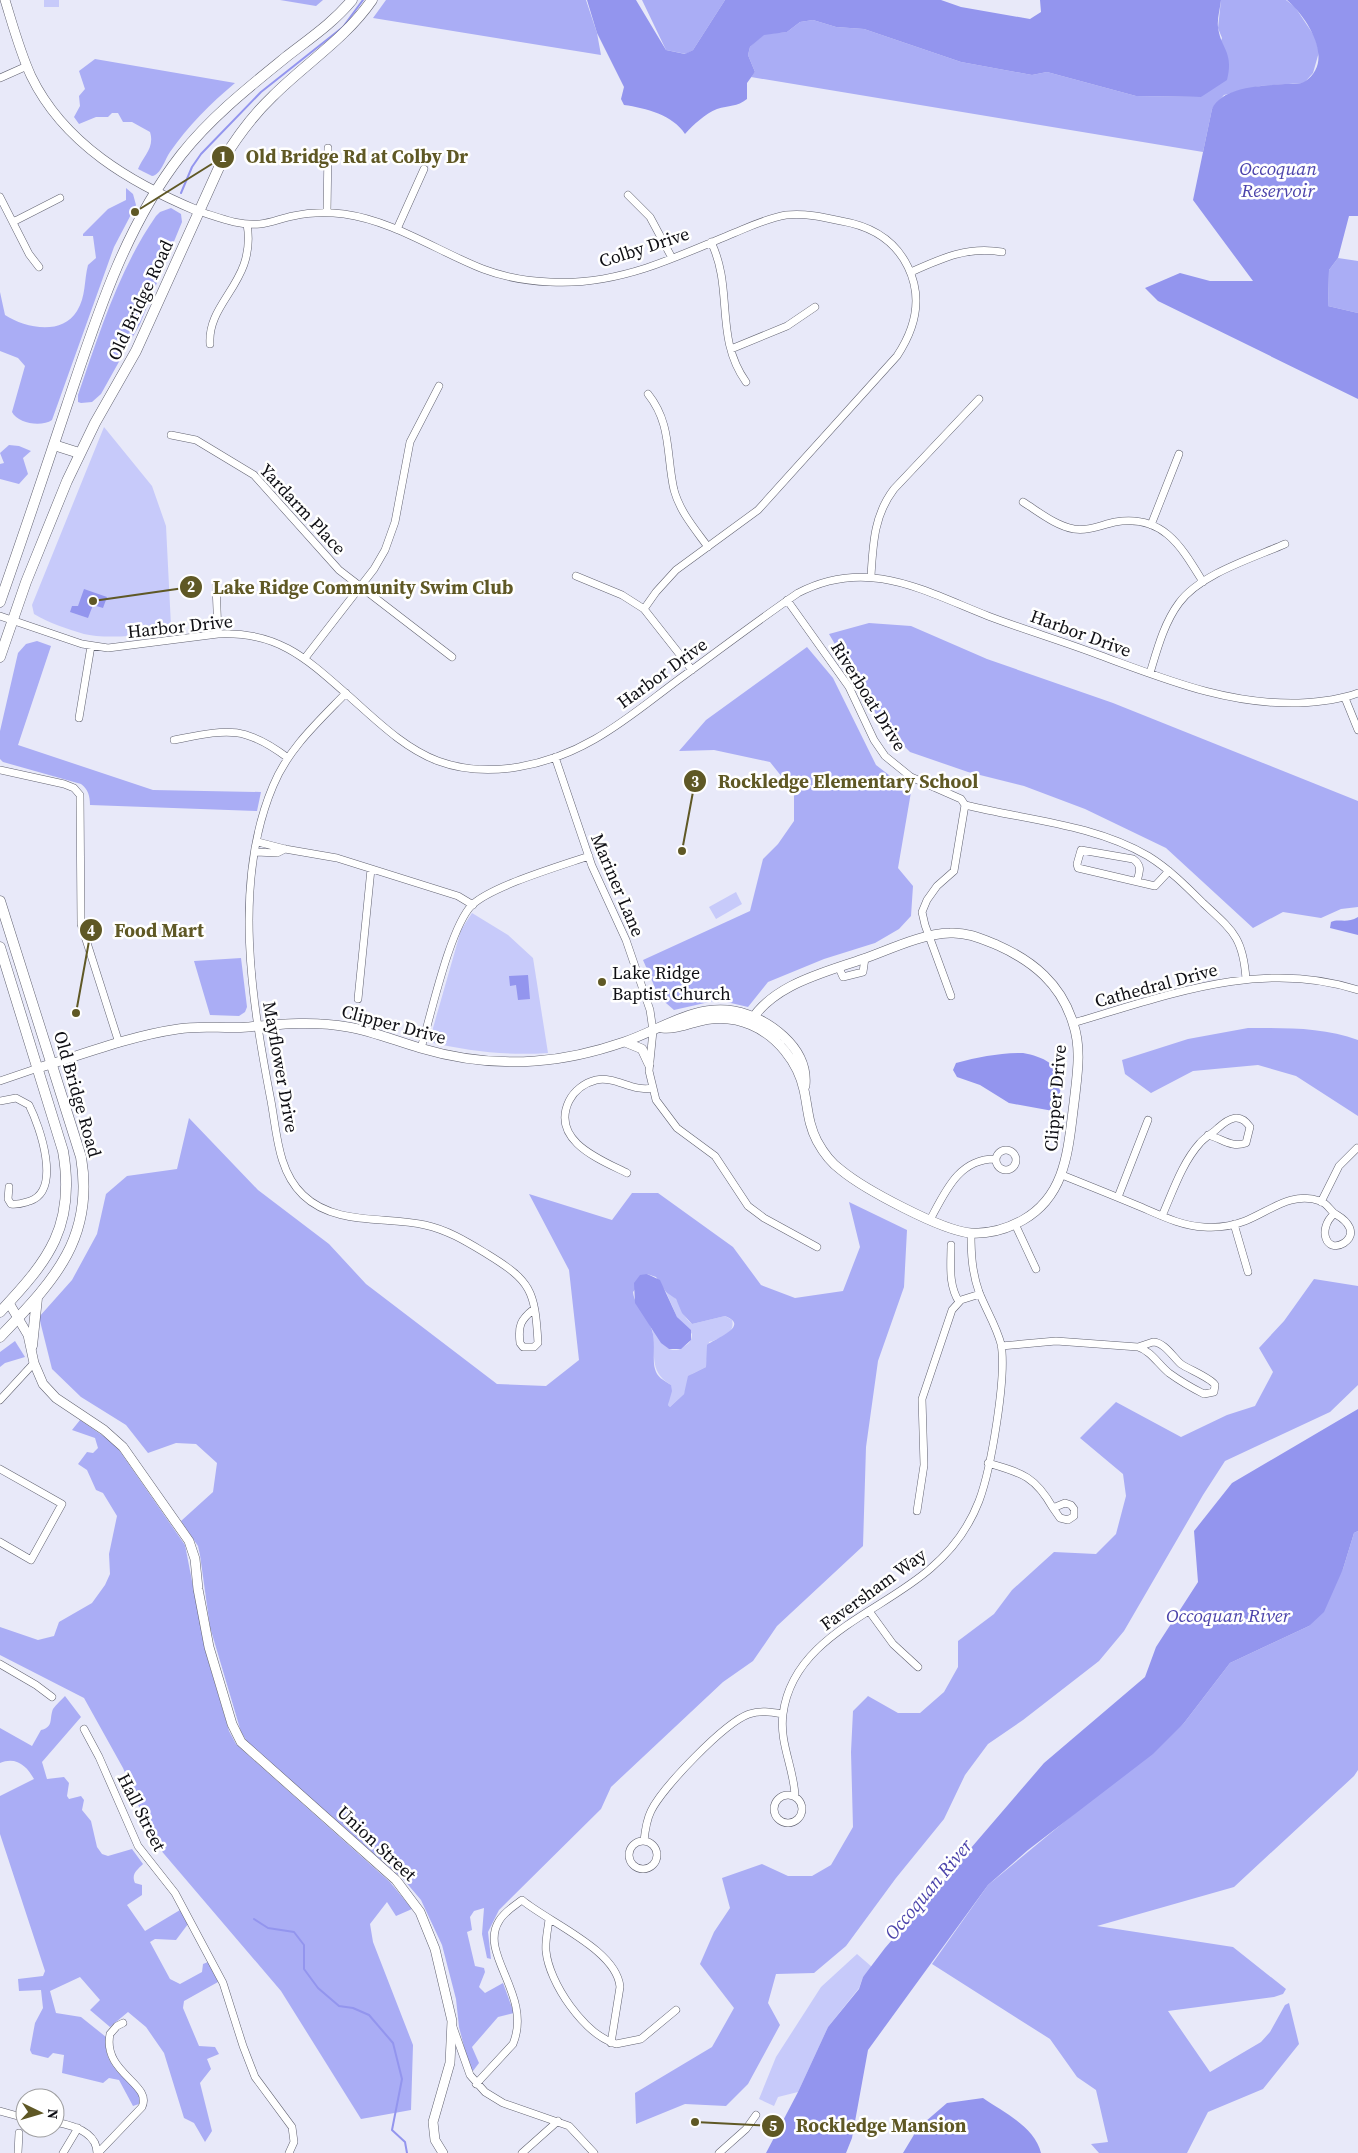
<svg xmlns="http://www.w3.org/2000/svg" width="1358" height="2153" font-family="'Source Serif 4',serif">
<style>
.green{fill:#c7cafa}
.forest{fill:#aaadf5;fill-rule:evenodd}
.water{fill:#9395ee}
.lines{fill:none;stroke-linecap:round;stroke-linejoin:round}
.stream{stroke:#9395ee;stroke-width:2}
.minor-casing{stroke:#626371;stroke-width:8}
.tertiary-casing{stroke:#626371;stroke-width:10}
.primary-casing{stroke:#626371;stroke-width:11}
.minor{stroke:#fff;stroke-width:7}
.tertiary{stroke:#fff;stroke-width:9}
.primary{stroke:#fff;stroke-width:10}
.poi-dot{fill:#5f5825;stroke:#fff;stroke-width:2}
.labels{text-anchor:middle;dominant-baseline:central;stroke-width:5;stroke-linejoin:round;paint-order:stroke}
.street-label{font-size:18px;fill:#0f0f14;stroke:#fff}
.poi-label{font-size:18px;fill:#0f0f14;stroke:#fff;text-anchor:start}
.water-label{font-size:19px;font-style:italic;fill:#4c44ab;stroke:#fff}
.leader{fill:none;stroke:#5f5825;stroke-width:2}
.callout-dot{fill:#5f5825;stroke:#fff;stroke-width:2}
.mark-label{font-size:15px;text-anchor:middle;font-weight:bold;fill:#fff}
.callout-label{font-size:19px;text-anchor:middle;font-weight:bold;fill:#5f5825;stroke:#fff;stroke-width:5;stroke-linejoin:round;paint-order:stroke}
</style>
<rect width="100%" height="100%" fill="#e8e9f9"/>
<!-- green -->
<path class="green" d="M44 0H59V7H44Z
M104 427 152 486 166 526 171 626C155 637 103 639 84 634 67 629 49 623 34 614L32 605Z
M736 892 742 904 716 919 709 907Z
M472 913 508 935 533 958 548 1053C507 1056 468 1051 429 1042L461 930Z
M666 1292C681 1297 680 1315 692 1324L725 1316 732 1320C736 1334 719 1339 709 1342L706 1367 692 1374 684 1394 670 1407 668 1405 671 1385C647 1371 657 1352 652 1328 659 1337 668 1358 683 1347 689 1344 692 1340 692 1334L677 1317Z
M857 1954 872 1967 863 1977 859 1988 828 2027 798 2092 778 2097 774 2106 759 2099 776 2057 821 1987Z"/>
<!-- forest -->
<path class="forest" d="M280 0H323L316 6Z
M386 0H586L597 33 601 55 373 18Z
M642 0H725L693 50 686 54 666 50Z
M1221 0H1286L1295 7 1315 37 1319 52 1313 73 1304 83 1260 86 1224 95 1212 109 1203 152 751 77 755 72 748 55 750 47 764 34 787 32 800 22 813 20 836 27 864 29 961 62 1032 75 1047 72 1136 96 1201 97 1222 38 1218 28Z
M95 59 235 83C211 103 188 126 170 152 165 159 161 175 152 176L138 169C143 156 155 148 150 132L132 122H123L118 113H112L108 117H96L79 124 74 117 80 106 79 96 85 89 79 71Z
M126 188 133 194 136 205 114 247 52 420C42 427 18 424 12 412L25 366 18 358 0 351V292L5 315C25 328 62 336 77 311 86 297 84 280 88 265L96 258 93 236H83V234L108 209 126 200Z
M171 208 181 214 182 222 140 324 101 394 92 402 81 403 78 402V395C99 334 119 269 156 216L160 212Z
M1338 258 1358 261V313L1328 306 1329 270Z
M9 445 19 446 31 451 23 458 28 474 19 484 0 479V464L4 463 0 453Z
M869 623 911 626 987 659 1113 703 1358 801V907L1341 909 1321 918 1283 912 1253 928 1166 848 1085 809 1024 786 968 772 910 752 881 723 829 634Z
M37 641 51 646 18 745 153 790 261 792 257 811 90 805C90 796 88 789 81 784L3 762 0 759V731L18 653 26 644Z
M807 647 833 678 876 765 911 792 898 868 913 886 911 916 899 929 875 943 824 959 768 982 748 1007 718 1000 674 1010 659 997 643 960 750 911 763 859 778 844 794 821V792L770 762 714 750 679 751 706 720Z
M241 958 247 1007 245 1012 239 1016 210 1015 194 961Z
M1248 1028C1285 1028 1323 1027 1358 1040V1116L1296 1076 1258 1065 1193 1071 1151 1093 1125 1074 1122 1060 1188 1039Z
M189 1118 258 1190 329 1244 366 1284 497 1384 546 1386 579 1360 569 1270 529 1194 612 1220 632 1193H658L733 1247 761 1285 795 1298 843 1291 860 1247 849 1202 907 1230 904 1287 878 1361 866 1447 863 1546 777 1626 753 1661 723 1682 611 1787 601 1809 499 1910 488 1932 491 1959 487 1958 482 1934 484 1908 474 1911 470 1917 472 1930 467 1932 475 1966 484 1968 485 1972 479 1987 485 1993 503 1983 514 2013 498 2017 472 2047 479 2063 473 2071 469 2066 459 2027 456 1999 442 1945 421 1900 404 1880 248 1743 241 1732 210 1627 200 1555 198 1546 181 1521 213 1492 217 1463 196 1444 176 1443 148 1453 126 1425 81 1397 52 1369 39 1317 72 1280 97 1234 106 1194 127 1176 177 1169ZM647 1274 656 1277 666 1292 676 1299 682 1313 692 1324 725 1316C752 1326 712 1340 707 1345L706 1367 688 1376 684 1394 670 1407 668 1405 672 1391 671 1385C663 1380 657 1377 655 1369 652 1360 656 1343 652 1330 648 1316 635 1308 633 1292Z
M1314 1279 1358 1286V1385L1330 1412 1225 1461 1203 1495 1124 1631 1099 1661 1023 1720 988 1744 965 1775 944 1819 896 1878 846 1946 814 1973 776 1974 768 2003 780 2025 748 2084 726 2106 685 2104 636 2124 635 2093 712 2047 734 2008 700 1964 714 1932 730 1908 722 1878 762 1864 788 1876H812L831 1865 853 1827 851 1752 853 1711 868 1696 898 1713H920L944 1692 958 1667V1641L994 1614 1012 1590 1054 1552 1096 1554 1116 1534 1126 1496 1123 1474 1080 1438 1116 1402 1181 1437 1227 1415 1255 1406 1273 1372 1259 1348 1284 1321Z
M15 1341 25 1357 5 1363 0 1367V1352Z
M80 1420 112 1442 119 1450 185 1545 206 1653 229 1731 236 1744 390 1882 412 1909 396 1916 387 1902 370 1924 373 1942 413 2045 411 2110 361 2119 281 1991 153 1841 123 1768 84 1698 0 1655V1627L38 1640 54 1636 59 1622 92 1603 105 1585 110 1574 109 1554 117 1516 103 1493 96 1490 87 1470 78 1464 87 1452 93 1453 98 1448 95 1438 72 1430Z
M1358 1531V1770L1354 1776 1234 1887 1097 1926 1233 1947 1286 1989 1283 1994 1274 1997 1168 2011 1210 2072 1261 2042 1270 2032 1285 2005 1289 2003 1299 2044 1263 2089 1208 2112 1187 2153H1099L1091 2144 1108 2142 1096 2090 1077 2077 1050 2039 932 1964 988 1885 1184 1723 1230 1663 1309 1626 1343 1569 1354 1533Z
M65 1696 81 1717 42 1762 47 1779 64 1777 69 1783 67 1796 69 1799 81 1796 84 1800 82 1810 91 1821 97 1847 102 1854 108 1856 132 1849 143 1864C137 1870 131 1874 135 1883L142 1885V1895L127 1905 145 1931 180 1910 188 1924 176 1940 155 1939 150 1942 170 1979 180 1984 202 1972 203 1964 208 1962 218 1982 184 2001 183 2008 199 2046 215 2047 219 2054 207 2059 211 2069 200 2083 212 2131 205 2142 194 2123 184 2118 164 2053 146 2027 128 2012 110 2027 90 2010 100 2000 80 1977 50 1991 56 2013 81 2017 106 2037C103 2066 122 2074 139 2093V2104L133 2106 119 2080 109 2078 103 2083 62 2073 64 2055 53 2053 48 2058 32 2054 30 2050 35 2023 43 2008 41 1990 19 1991 18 1979 43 1976 45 1971 0 1834V1796L34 1779C27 1766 16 1756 0 1763V1728L32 1746 41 1730C54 1727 49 1719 53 1709 56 1705 61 1700 65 1696Z"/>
<!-- water -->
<path class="water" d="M587 0H636L666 50 685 54 693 50 725 0H941L961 7 1030 19 1041 12 1040 0H1221C1220 9 1217 19 1218 27 1221 50 1234 51 1227 80L1201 97 1136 96 1047 72 1032 75 961 62 864 29 836 27 813 20 800 22 787 32 764 35 750 47 748 55 755 72 747 83V99C737 107 729 105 717 109 705 114 694 124 685 134 673 115 646 108 624 105L621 99 624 87 597 33Z
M1287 0H1358V216H1349L1338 258 1329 270 1328 306 1358 313V399L1158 301 1145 288 1180 273 1210 281H1253L1193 200 1212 109C1223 86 1263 86 1285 84 1291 84 1300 84 1304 82 1337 62 1306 16 1287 0Z
M84 589 107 597 103 608 93 605 88 618 70 612 72 606H78Z
M1358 917V935L1330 928 1331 922C1339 918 1346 924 1358 917Z
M528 975 530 999 518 1000 516 985 510 986 509 976Z
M1023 1053C1045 1057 1064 1066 1060 1093 1059 1100 1058 1106 1053 1111L1009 1103 980 1085 957 1077 953 1070 956 1063C979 1057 999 1053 1023 1053Z
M647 1274 660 1280 677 1317 691 1330V1340L681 1349H669L661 1343 635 1303 634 1283 640 1275Z
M1358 1409V1531L1354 1533 1343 1569 1324 1612 1309 1626 1230 1663 1184 1723 1153 1754 1028 1850 988 1885 868 2050 852 2138 846 2153H766L798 2092 828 2027 859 1989 863 1977 885 1948 1044 1763 1145 1677 1156 1647 1198 1582 1194 1531 1232 1483Z
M983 2098C1003 2112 1035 2127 1041 2153H903L918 2128 947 2103Z"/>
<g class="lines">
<!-- stream -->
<path class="stream" d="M181 193 192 167 201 154 261 92 343 27 363 0
M254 1919 268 1928 294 1932 304 1945V1969L318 1988 339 2006 353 2008 369 2015 393 2043 402 2079 392 2130 405 2142 407 2153"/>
<defs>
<path id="minor" d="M0 78 27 66
M628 195 650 217 672 258
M0 197 29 254 39 267
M198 211C218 217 238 226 260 224 271 223 282 218 293 216 310 212 328 212 344 214 394 221 437 251 483 269 504 277 527 281 550 282 583 284 615 278 646 268 676 258 705 245 734 233 751 226 768 218 786 215 805 213 823 217 841 221 871 226 895 240 908 267 923 298 915 329 897 356L758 510 676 570 656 592 644 609
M327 213 328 148
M13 222 60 198
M397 229 424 169
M711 242C734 289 714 337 746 382
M911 272C942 258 968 246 1002 252
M210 344C207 301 257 282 247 224
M731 349 787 326 815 307
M648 394C672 424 666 455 674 490 680 512 695 529 708 547
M171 435 196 440 254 475 339 570 452 657
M1023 502C1039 512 1056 526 1074 529 1089 531 1101 525 1115 522 1163 514 1181 546 1203 582
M1151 525 1179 454
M576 576 622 595 644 609 692 670
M871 576C873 544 874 515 894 489L979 399
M216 585 218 634
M787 600 849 687 874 740 885 756 911 777 961 799 965 805
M0 616 82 644 108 648 218 634C279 631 308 660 350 697 377 721 404 748 438 761 489 780 550 765 595 739 625 722 651 700 678 680 718 651 757 621 798 593 867 557 922 590 988 616 1025 630 1062 641 1099 655 1165 679 1227 705 1299 703 1319 702 1339 700 1358 693
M305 658 374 569 385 550 395 522 410 442 439 386
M1150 673C1157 650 1164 623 1179 603 1200 574 1253 558 1285 544
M346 693C318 722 288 749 273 786 232 883 252 1002 271 1101 277 1134 278 1171 303 1195 335 1226 386 1216 425 1225 448 1230 467 1242 487 1254 531 1281 535 1290 538 1343L534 1347H523L520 1343C518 1326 520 1320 534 1309
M1345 698 1358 730
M79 718 91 646
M174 740C226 730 243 724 288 758
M555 757 592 866 626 940 650 1010 653 1031 649 1071 656 1100 677 1128 715 1156 748 1206 764 1218 817 1247
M0 770 64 784 74 788 80 795 81 924 119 1043
M965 805C1026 820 1093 824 1148 856 1169 869 1186 886 1203 903 1233 931 1243 937 1246 979
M258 842 285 849 337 858 458 896 473 905
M256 852 277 853 285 849
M1137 881C1140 871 1142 865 1133 859L1081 850 1077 864 1078 868 1155 886 1169 871
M839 968 843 977 863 972 865 958
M951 996 925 925 922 912 927 900 937 886 954 871 965 805
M358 999 371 869
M1073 1023C1165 996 1262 958 1358 990
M421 1048C431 1015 450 927 472 905 492 886 560 866 589 856
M0 1081 38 1068
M0 1101 16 1098 29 1105C40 1127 62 1190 30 1201 23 1203 18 1205 11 1204L8 1199 9 1187
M996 1160a10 10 0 1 1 20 0a10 10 0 1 1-20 0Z
M627 1173C601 1160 550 1141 569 1101 574 1091 584 1083 596 1080 616 1076 632 1092 652 1088
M1062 1175C1087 1185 1112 1195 1136 1205 1158 1214 1180 1226 1204 1227 1218 1228 1232 1226 1245 1221 1270 1211 1292 1191 1320 1201 1329 1204 1330 1212 1337 1215 1347 1221 1358 1233 1344 1243 1326 1254 1317 1229 1334 1214
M1118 1197 1148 1120
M1321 1202 1339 1166 1357 1148
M1162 1216C1173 1191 1182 1163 1200 1143 1205 1137 1213 1133 1218 1128 1229 1118 1240 1112 1250 1127L1246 1143C1231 1148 1223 1139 1208 1135
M930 1220C945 1192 959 1158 996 1159
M1015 1224 1036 1269
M1234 1224 1248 1272
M951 1245C951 1265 948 1284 959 1302
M1153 1342C1164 1342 1173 1357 1181 1364 1190 1370 1211 1378 1215 1385L1214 1392 1204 1394C1192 1388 1180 1381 1169 1373 1158 1364 1151 1351 1138 1347Z
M1001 1346 1056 1341 1138 1347
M0 1400 34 1363
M988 1463C1022 1473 1035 1476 1053 1508
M0 1469 62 1504 31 1560 0 1542
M1065 1503 1071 1505 1074 1509V1516L1068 1520 1060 1518 1053 1508Z
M917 1511 924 1465 922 1399 952 1310 961 1300 980 1294
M869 1611 893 1644 918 1667
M0 1664 36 1685 52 1697
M84 1729 99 1757 138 1846 175 1893 223 1983 243 2046 255 2077 292 2127 294 2142 289 2153
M774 1809a14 14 0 1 1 28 0a14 14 0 1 1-28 0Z
M795 1796C794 1768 779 1743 783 1714 793 1637 880 1613 931 1568 952 1550 969 1527 979 1501 991 1469 1007 1376 1001 1344 996 1325 986 1310 979 1292 972 1272 971 1254 971 1233
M629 1855a14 14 0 1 1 28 0a14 14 0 1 1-28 0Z
M644 1841C645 1831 646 1821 651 1811 662 1788 724 1723 749 1714 760 1710 771 1712 783 1714
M549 1919C548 1929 545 1941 546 1951 549 1983 584 2034 616 2044L641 2039 676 2010
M453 2027 470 2075 485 2092 503 2103 569 2126 594 2153
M476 2084 513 2044C533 1995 478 1954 499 1921 504 1912 514 1906 522 1900 548 1922 617 1950 620 1987L611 2043
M0 2111 25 2118
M55 2122C72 2125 97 2132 97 2153
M18 2153 19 2133
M63 2153 78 2128
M98 2153 142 2107C153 2084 102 2073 110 2034L117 2026 123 2023
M522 2153 558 2121
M719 2153 746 2129 756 2115"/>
<path id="tertiary" d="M5 0C13 26 20 52 31 76 64 144 131 183 198 211
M662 1028C674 1029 682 1026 693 1023 712 1017 733 1017 751 1025 777 1036 798 1062 804 1090 808 1108 808 1124 817 1141 823 1152 831 1163 841 1170 864 1189 942 1231 971 1233 989 1234 1007 1229 1023 1220 1067 1195 1068 1148 1074 1103 1077 1076 1082 1049 1073 1023 1061 984 1033 961 997 945 982 939 967 932 950 933 921 934 891 949 863 959 823 973 771 985 749 1024
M625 1042 642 1049 649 1064
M38 1068C84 1054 130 1036 178 1029 201 1025 225 1029 248 1027 282 1024 315 1021 348 1027 372 1031 396 1041 420 1048 457 1059 496 1064 535 1061 565 1059 595 1052 624 1042 660 1030 694 1004 734 1011 768 1018 809 1047 805 1086
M9 1303 28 1335 34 1363 43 1384 56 1398 104 1430 123 1447 189 1541 195 1559 198 1589 209 1647 232 1724 241 1742 396 1880 420 1912 435 1949 452 2021 450 2063 433 2122 435 2140 443 2153"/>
<path id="primary" d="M54 445 79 453
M0 602C23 537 45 471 67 405 96 319 124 228 181 155 211 117 249 87 286 57 309 39 333 23 352 0
M0 657 26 582 67 481 95 423 136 351 221 163C236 138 252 116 273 96 306 63 345 39 372 0
M0 901 81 1157C95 1240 52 1282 0 1337
M0 947 63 1151C76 1226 49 1260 0 1312
M32 1346 37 1298"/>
</defs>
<!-- minor casing -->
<use href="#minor" class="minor-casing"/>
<!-- tertiary casing -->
<use href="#tertiary" class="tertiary-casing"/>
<!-- primary casing -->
<use href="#primary" class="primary-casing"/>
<!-- minor -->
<use href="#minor" class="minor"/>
<!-- tertiary -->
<use href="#tertiary" class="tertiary"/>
<!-- primary -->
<use href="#primary" class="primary"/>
</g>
<!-- markers -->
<circle class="poi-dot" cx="602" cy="982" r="5"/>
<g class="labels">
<!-- street labels -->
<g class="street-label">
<text transform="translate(644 247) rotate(-18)">Colby Drive</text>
<text transform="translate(140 300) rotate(-65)">Old Bridge Road</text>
<text transform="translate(303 509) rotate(47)">Yardarm Place</text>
<text transform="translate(180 626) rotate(-6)">Harbor Drive</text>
<text transform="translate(1081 633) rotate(20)">Harbor Drive</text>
<text transform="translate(662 673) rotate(-36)">Harbor Drive</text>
<text transform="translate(869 696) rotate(58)">Riverboat Drive</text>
<text transform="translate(618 885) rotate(67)">Mariner Lane</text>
<text transform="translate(1156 985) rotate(-15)">Cathedral Drive</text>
<text transform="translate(394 1024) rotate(15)">Clipper Drive</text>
<text transform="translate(281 1067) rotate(80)">Mayflower Drive</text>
<text transform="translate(78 1094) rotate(74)">Old Bridge Road</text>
<text transform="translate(1055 1098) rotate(-85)">Clipper Drive</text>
<text transform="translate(873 1589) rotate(-36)">Faversham Way</text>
<text transform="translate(142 1812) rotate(63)">Hall Street</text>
<text transform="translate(377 1843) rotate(43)">Union Street</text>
</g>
<!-- poi labels -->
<g class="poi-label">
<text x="612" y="972">Lake Ridge<tspan x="612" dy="21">Baptist Church</tspan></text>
</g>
<!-- water labels -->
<g class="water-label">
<text x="1278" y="168">Occoquan<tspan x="1278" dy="22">Reservoir</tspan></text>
<text x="1228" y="1615">Occoquan River</text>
<text transform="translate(928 1889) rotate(-50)">Occoquan River</text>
</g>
</g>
<!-- callouts -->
<path class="leader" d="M135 212L223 157M93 601L191 587M682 851L695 781M76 1013L91 930M695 2122L773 2126"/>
<g class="callout-dot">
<circle cx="135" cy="212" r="5"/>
<circle cx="93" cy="601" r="5"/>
<circle cx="682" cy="851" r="5"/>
<circle cx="76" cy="1013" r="5"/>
<circle cx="695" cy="2122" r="5"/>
<circle cx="223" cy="157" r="12"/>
<circle cx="191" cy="587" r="12"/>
<circle cx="695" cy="781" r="12"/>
<circle cx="91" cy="930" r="12"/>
<circle cx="773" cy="2126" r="12"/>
</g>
<g class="mark-label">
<text x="223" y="162">1</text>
<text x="191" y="592">2</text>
<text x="695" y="787">3</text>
<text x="91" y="936">4</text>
<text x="773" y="2131">5</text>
</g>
<g class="callout-label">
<text x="357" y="163">Old Bridge Rd at Colby Dr</text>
<text x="363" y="594">Lake Ridge Community Swim Club</text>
<text x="848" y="788">Rockledge Elementary School</text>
<text x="159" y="937">Food Mart</text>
<text x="881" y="2132">Rockledge Mansion</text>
</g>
<!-- north arrow -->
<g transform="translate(40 2113) rotate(95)"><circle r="24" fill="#ffffff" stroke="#9f9fa1"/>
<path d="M0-4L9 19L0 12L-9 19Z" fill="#5f5825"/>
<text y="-8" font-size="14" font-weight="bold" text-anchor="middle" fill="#0f0f14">N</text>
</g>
</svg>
